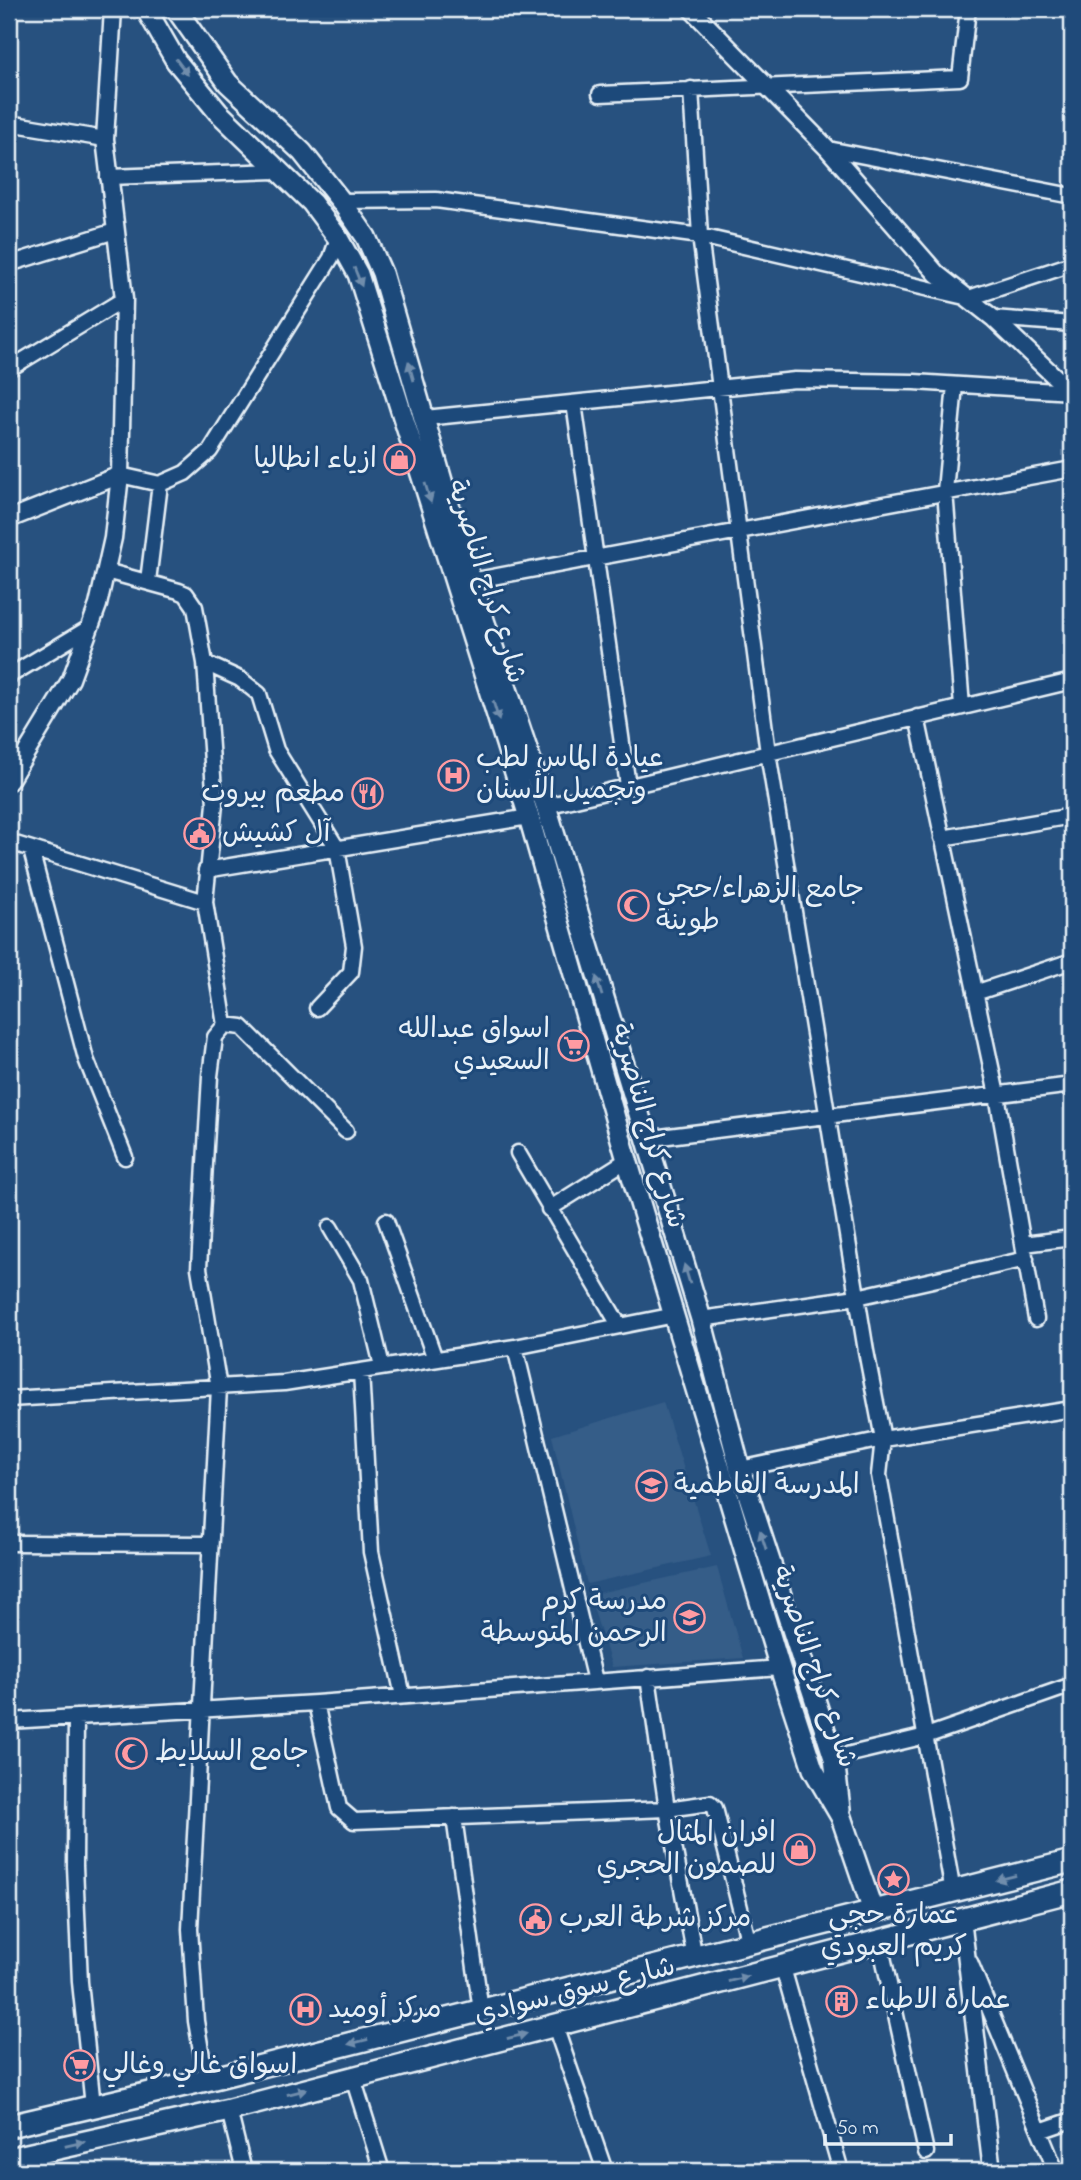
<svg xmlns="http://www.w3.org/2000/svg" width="1081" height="2180" font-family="'Indie Flower','Playpen Sans Arabic',sans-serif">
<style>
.built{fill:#355d88}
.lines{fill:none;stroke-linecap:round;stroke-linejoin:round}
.minor-casing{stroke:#e8f1f8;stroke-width:19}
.tertiary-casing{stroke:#e8f1f8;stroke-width:21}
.secondary-casing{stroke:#e8f1f8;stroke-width:24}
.primary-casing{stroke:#e8f1f8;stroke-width:26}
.minor{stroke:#1f4a7a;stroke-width:14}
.tertiary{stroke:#1f4a7a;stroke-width:16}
.secondary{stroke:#1f4a7a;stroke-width:19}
.primary{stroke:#1f4a7a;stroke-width:21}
.oneway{fill:#6f8dac}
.labels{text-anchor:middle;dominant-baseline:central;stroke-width:6;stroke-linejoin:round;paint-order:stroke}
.poi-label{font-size:28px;fill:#e8f1f8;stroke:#1f4a7a;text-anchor:start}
.street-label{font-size:28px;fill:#e8f1f8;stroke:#1f4a7a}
</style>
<rect width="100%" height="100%" fill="#27517f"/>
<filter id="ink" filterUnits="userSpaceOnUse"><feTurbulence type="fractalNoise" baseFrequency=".0143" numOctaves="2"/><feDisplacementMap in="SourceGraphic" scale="14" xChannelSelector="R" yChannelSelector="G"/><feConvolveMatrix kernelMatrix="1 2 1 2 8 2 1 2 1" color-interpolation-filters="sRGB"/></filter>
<g filter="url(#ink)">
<!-- built -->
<path class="built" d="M663 1402 711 1556 587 1584 552 1436Z
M717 1567 743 1658 612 1667 589 1595Z"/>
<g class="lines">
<defs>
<path id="minor" d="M691 89 700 236 768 753 866 1351 883 1439 879 1475 953 1892
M600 94 960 78 968 9
M9 123 105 139
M828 149 1072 196
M108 177 276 171
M341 201 436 200 700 236 969 298 1072 264
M9 264 115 231
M993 318 1072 324
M9 369 124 299
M955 385 945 491 962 707
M574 403 628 786
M425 418 795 380 914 382 1072 392
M120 475 160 484
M106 571 179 591 186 594 195 607 205 663 215 804 205 902 225 1025 215 1037 210 1076 199 1268 219 1388 190 1929 196 2021 206 2080
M148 581 160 484 185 473 210 451 331 258 338 238
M471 581 1072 469
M205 663 240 679 259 694 276 750 337 848 354 946 351 972 317 1008
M9 676 89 628
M917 717 997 1095 1036 1319
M546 806 1072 681
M942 838 1072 816
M9 842 205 902
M31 850 86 1059 125 1157
M206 870 529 817
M975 993 1072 961
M225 1025 242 1027 346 1131
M645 1139 1072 1085
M518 1153 619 1325
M549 1209 627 1160
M386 1221 435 1359
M330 1227 361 1280 382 1366
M1024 1244 1072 1238
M701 1319 857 1297 1026 1259
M515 1347 595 1681
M361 1371 371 1552 403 1696
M9 1399 284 1383 515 1347 675 1315
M740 1469 883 1439 1072 1409
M9 1543 210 1544
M648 1677 667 1809 695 1958
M316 1703 339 1808 354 1821 667 1809 710 1803 715 1808 749 1944
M76 1717 75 1866 80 1982 93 2106
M9 1721 316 1703 780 1668
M834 1758 926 1736 1072 1685
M454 1817 481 2011
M880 1943 926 2152
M970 1962 1056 2171
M783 1968 841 2171
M555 2026 605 2171
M353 2078 382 2171
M229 2110 244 2171
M1040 2131 1072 2120"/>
<path id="tertiary" d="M691 9 828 149 937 274 993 318 1072 393
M9 519 120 475
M9 781 71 679 98 605 113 538 120 475 124 299 105 139 113 9
M962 1919 992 2171"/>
<path id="secondary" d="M146 9 176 61 218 112 312 203 338 238 358 274 529 817 627 1160 780 1668 813 1769 841 1817 873 1911
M176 9 228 83 302 152 341 201 366 237 382 273 471 581 546 806 701 1319 740 1469 834 1758 840 1809"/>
<path id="primary" d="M9 2126 206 2080 1072 1861
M9 2159 229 2110 1072 1891"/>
</defs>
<!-- minor casing -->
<use href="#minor" class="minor-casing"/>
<!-- tertiary casing -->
<use href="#tertiary" class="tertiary-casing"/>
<!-- secondary casing -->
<use href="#secondary" class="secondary-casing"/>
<!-- primary casing -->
<use href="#primary" class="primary-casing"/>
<!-- minor -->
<use href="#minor" class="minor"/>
<!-- tertiary -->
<use href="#tertiary" class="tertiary"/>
<!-- secondary -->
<use href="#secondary" class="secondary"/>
<!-- primary -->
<use href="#primary" class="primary"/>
</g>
<!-- one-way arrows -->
<defs><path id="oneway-solid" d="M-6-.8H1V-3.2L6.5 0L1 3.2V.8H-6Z" transform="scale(1.75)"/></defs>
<g class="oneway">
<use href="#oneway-solid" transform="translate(182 67) rotate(53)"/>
<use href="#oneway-solid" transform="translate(358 277) rotate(68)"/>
<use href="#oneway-solid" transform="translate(411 371) rotate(-106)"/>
<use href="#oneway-solid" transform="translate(428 493) rotate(73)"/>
<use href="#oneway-solid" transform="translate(496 711) rotate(73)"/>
<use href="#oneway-solid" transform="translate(599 986) rotate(-107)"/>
<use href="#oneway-solid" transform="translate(687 1274) rotate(-107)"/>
<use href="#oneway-solid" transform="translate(763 1540) rotate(-108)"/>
<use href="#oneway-solid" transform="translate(1006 1878) rotate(165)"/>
<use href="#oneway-solid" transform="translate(738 1979) rotate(-14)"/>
<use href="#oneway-solid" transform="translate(517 2036) rotate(-14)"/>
<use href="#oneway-solid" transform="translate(358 2042) rotate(166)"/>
<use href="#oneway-solid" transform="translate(297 2092) rotate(-14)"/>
<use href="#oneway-solid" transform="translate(75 2144) rotate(-13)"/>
</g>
</g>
<!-- icons -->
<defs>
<symbol id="shop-ring" viewBox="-11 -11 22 22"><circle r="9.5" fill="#1f4a7a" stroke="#ff9aa2" stroke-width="1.5"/><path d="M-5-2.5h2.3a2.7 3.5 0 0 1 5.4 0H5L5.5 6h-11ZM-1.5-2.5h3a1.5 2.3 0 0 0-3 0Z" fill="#ff9aa2"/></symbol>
<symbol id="hospital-ring" viewBox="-11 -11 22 22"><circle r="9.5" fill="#1f4a7a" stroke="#ff9aa2" stroke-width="1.5"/><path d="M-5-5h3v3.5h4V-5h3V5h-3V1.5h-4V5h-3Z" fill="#ff9aa2"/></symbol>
<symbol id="restaurant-ring" viewBox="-11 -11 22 22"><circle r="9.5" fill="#1f4a7a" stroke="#ff9aa2" stroke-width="1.5"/><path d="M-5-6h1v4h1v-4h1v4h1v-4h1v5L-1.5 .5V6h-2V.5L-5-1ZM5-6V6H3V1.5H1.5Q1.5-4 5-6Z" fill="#ff9aa2"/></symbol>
<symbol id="civic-ring" viewBox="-11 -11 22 22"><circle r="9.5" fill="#1f4a7a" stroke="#ff9aa2" stroke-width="1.5"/><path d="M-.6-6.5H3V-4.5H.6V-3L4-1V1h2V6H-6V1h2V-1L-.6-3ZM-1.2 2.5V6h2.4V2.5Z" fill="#ff9aa2"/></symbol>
<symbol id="mosque-ring" viewBox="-11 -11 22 22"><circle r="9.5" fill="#1f4a7a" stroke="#ff9aa2" stroke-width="1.5"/><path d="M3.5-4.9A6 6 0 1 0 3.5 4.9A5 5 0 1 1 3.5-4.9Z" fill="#ff9aa2"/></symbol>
<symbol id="supermarket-ring" viewBox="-11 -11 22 22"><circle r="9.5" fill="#1f4a7a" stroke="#ff9aa2" stroke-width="1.5"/><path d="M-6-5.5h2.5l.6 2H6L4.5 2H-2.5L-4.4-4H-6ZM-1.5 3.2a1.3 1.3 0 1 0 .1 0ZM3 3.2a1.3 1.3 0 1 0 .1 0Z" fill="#ff9aa2"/></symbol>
<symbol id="school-ring" viewBox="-11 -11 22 22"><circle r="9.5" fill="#1f4a7a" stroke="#ff9aa2" stroke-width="1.5"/><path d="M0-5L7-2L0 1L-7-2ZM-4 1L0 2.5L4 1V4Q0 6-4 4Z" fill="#ff9aa2"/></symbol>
<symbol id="sight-ring" viewBox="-11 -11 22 22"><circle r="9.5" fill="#1f4a7a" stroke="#ff9aa2" stroke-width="1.5"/><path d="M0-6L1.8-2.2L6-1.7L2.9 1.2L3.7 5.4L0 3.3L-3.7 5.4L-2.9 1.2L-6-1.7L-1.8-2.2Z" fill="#ff9aa2"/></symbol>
<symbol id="building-ring" viewBox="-11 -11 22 22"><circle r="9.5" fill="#1f4a7a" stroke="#ff9aa2" stroke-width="1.5"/><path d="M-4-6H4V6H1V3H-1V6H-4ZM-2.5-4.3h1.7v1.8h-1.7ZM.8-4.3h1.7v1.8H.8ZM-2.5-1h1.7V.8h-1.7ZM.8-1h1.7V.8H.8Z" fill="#ff9aa2"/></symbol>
</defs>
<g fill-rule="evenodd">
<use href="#shop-ring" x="382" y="442" width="35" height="35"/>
<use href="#hospital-ring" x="436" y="758" width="35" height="35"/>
<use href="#restaurant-ring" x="350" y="776" width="35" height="35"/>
<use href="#civic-ring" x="182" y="816" width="35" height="35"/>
<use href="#mosque-ring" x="616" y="888" width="35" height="35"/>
<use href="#supermarket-ring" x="556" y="1028" width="35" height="35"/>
<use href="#school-ring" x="634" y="1468" width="35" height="35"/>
<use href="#school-ring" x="672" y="1600" width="35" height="35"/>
<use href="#mosque-ring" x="114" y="1736" width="35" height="35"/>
<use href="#shop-ring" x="782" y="1832" width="35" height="35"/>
<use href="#sight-ring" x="876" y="1862" width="35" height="35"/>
<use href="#civic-ring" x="518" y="1902" width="35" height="35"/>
<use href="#building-ring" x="824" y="1984" width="35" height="35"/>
<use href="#hospital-ring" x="288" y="1992" width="35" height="35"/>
<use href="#supermarket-ring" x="62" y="2048" width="35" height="35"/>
</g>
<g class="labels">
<!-- poi labels -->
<g class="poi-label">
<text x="377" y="460" text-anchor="end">ازياء انطاليا</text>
<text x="476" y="759">عيادة الماس لطب<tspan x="476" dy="32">وتجميل الأسنان</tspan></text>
<text x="345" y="794" text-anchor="end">مطعم بيروت</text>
<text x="222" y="834">آل كشيش</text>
<text x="656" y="890">جامع الزهراء/حجي<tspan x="656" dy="32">طوينة</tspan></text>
<text x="550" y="1030" text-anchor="end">اسواق عبدالله<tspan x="550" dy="32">السعيدي</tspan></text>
<text x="674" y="1486">المدرسة الفاطمية</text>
<text x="667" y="1602" text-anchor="end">مدرسة كرم<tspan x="667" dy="32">الرحمن المتوسطة</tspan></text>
<text x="155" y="1753">جامع السلايط</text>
<text x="776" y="1834" text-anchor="end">افران المثال<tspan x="776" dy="32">للصمون الحجري</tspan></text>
<text x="894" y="1916" text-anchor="middle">عمارة حجي<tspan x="894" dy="32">كريم العبودي</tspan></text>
<text x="559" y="1919">مركز شرطة العرب</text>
<text x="865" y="2001">عمارة الاطباء</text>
<text x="328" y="2010">مركز أوميد</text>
<text x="102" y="2066">اسواق غالي وغالي</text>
</g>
<!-- street labels -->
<g class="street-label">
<text transform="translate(485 582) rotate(73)">شارع كراج الناصرية</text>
<text transform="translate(647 1126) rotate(74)">شارع كراج الناصرية</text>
<text transform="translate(813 1667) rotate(71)">شارع كراج الناصرية</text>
<text transform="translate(575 1992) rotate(-14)">شارع سوق سوادي</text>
</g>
</g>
<!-- margin -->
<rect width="1081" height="2180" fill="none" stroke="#1f4a7a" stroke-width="35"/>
<rect x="18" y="18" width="1046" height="2145" fill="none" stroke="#e8f1f8" stroke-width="2.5" filter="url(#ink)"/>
<!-- scale -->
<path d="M825 2134v10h126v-10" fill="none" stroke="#e8f1f8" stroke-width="3.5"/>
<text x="836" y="2134" font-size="21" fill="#e8f1f8" stroke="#1f4a7a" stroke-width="5" paint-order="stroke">50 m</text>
</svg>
